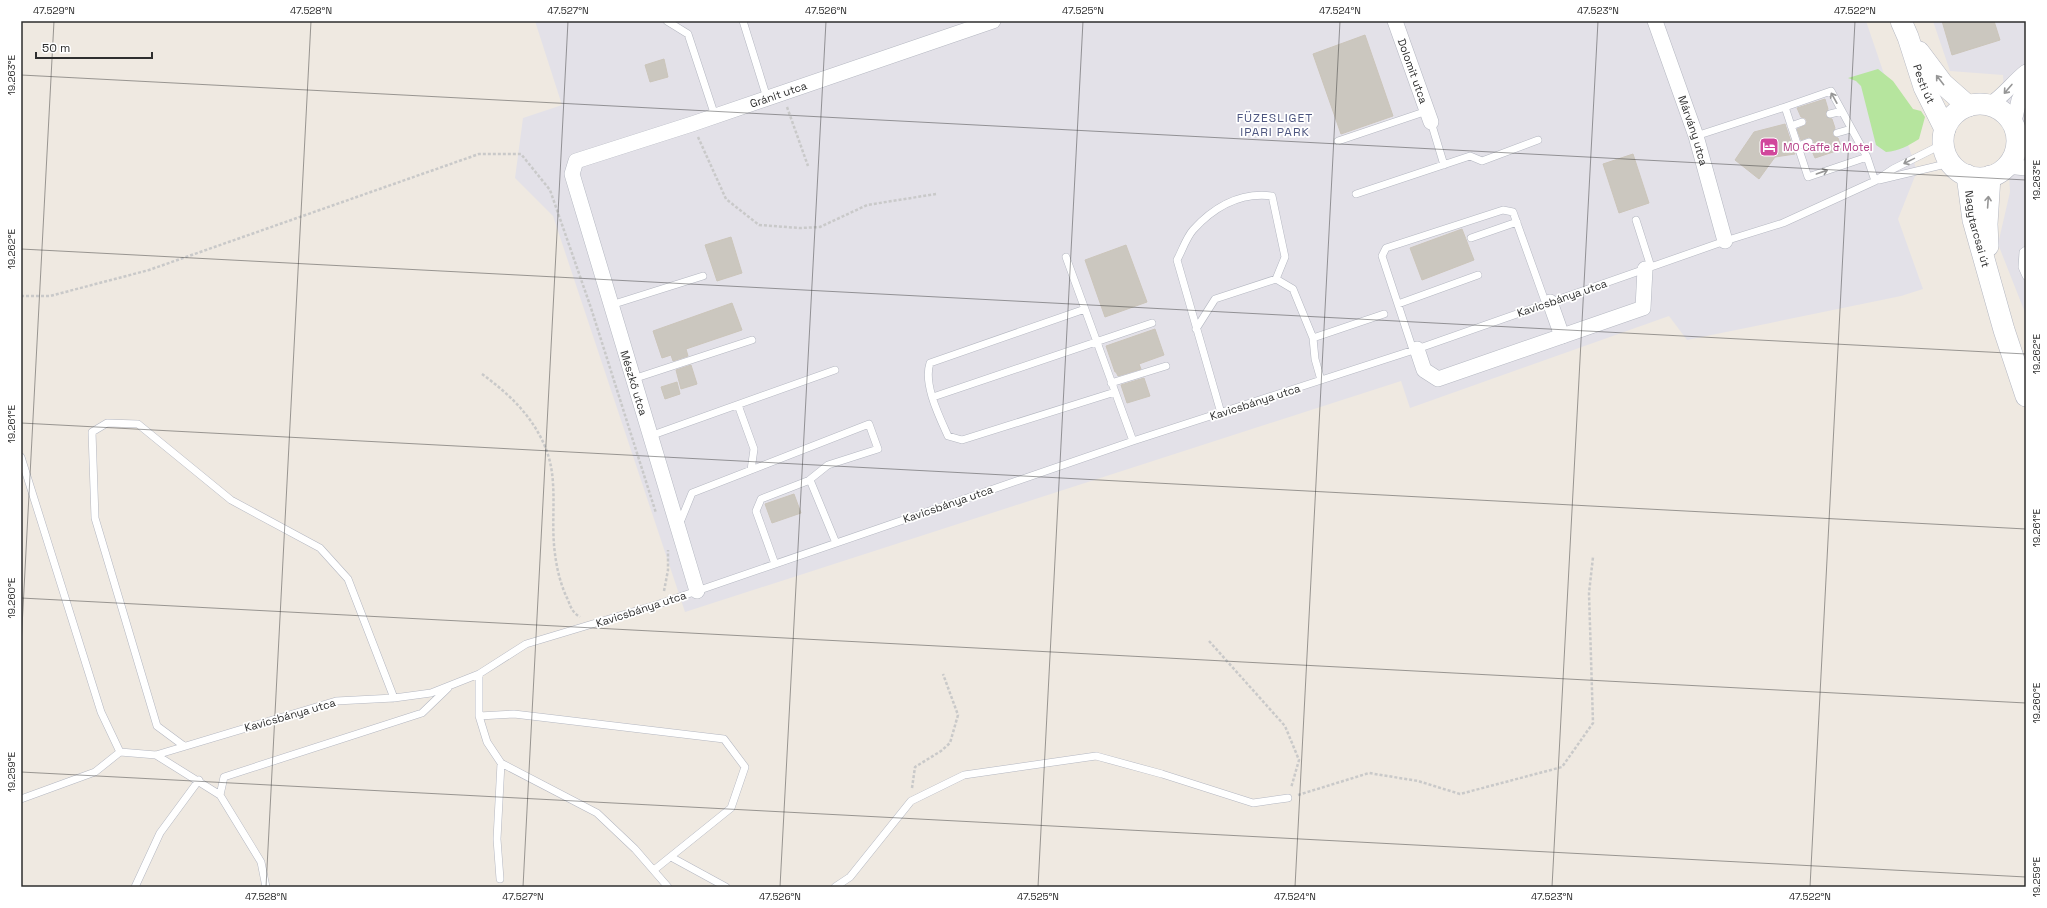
<svg xmlns="http://www.w3.org/2000/svg" width="2047" height="908" font-family="'Space Grotesk',sans-serif">
<style>
.industrial{fill:#e3e1e8}
.green{fill:#b6e59e}
.building{fill:#cbc7bf;stroke:#cbc5ba}
.lines{fill:none;stroke-linecap:round;stroke-linejoin:round}
.lane-casing{stroke:#b4b7c1;stroke-width:8}
.street-casing{stroke:#b4b7c1;stroke-width:16}
.secondary-casing{stroke:#b4b7c1;stroke-width:22}
.path{stroke:#c9c9c9;stroke-width:2.5;stroke-dasharray:3 2;stroke-linecap:butt}
.lane{stroke:#fff;stroke-width:7}
.street{stroke:#fff;stroke-width:15}
.secondary{stroke:#fff;stroke-width:21}
.oneway{stroke:#969696}
.ticks{fill:none;stroke:#2e2e2e;stroke-width:1;stroke-opacity:0.45}
.labels{text-anchor:middle;dominant-baseline:central;stroke-width:3.5;stroke-linejoin:round;paint-order:stroke}
.street-label{font-size:11px;fill:#2e2e2e;stroke:#fff}
.hotel-label{font-size:11px;fill:#b23c85;stroke:#fff;text-anchor:start}
.neighbourhood-label{font-size:12px;letter-spacing:1px;fill:#4d5680;stroke:#fff}
.neatline{fill:none;stroke:#2e2e2e;stroke-width:1.5}
.ticks-label{font-size:10px;text-anchor:middle;fill:#2e2e2e}
</style>
<rect width="100%" height="100%" fill="#efe9e1"/>
<!-- industrial -->
<path class="industrial" d="M535 21H1866L1917 171 1898 219 1923 289 1901 296 1687 340 1669 316 1410 408 1401 381 685 612 553 216 515 178 523 118 562 105Z
M1933 21H2026V315L1998 244 2010 192 2003 75 1950 71Z"/>
<!-- green -->
<path class="green" d="M1878 69 1893 81 1913 109 1921 111 1925 117 1919 139C1908 146 1899 151 1886 152L1876 145 1861 86 1856 81 1848 78Z"/>
<!-- building -->
<path class="building" d="M1942 21H1994L2000 40 1952 55Z
M1365 35 1393 116 1341 134 1313 54Z
M664 59 668 77 650 82 645 65Z
M1825 99 1828 109 1825 116 1832 119 1835 128 1832 135 1838 138 1842 149 1815 158 1812 151 1805 152 1804 149 1813 145 1814 141 1809 137 1801 140 1797 129 1806 125 1807 121 1805 118 1801 117 1797 108Z
M1785 124 1795 154 1775 157 1759 179 1735 160 1754 132Z
M1633 154 1649 203 1619 213 1603 164Z
M1462 229 1474 260 1422 280 1410 248Z
M731 237 742 273 717 281 705 245Z
M1126 245 1147 302 1105 317 1085 260Z
M732 303 742 330 686 349 688 356 673 361 671 355 662 358 653 331Z
M1155 329 1164 355 1139 364 1141 369 1118 376 1116 372H1115L1106 346Z
M691 365 697 384 681 389 676 370Z
M1144 378 1150 396 1127 403 1121 385Z
M677 382 680 394 665 399 661 387Z
M794 494 801 513 772 523 765 504Z"/>
<g class="lines">
<defs>
<path id="lane" d="M667 21 688 34 715 116
M743 21 767 98
M1830 114 1842 111
M1431 122 1444 165
M1791 126 1802 122
M1837 133 1851 129
M1696 136 1785 107
M1338 141 1427 111
M1798 146 1809 142
M1867 157 1808 177 1785 107 1831 91 1867 157 1875 181
M1879 180 1950 163
M1356 194 1470 156 1482 161 1538 140
M1636 220 1651 267
M1471 238 1517 222
M2026 250 2023 252 2022 267 2026 276
M1066 257 1133 441
M1398 304 1478 275
M611 305 703 276
M1085 309 930 363C923 384 939 416 948 436L962 440 1115 392
M1196 329 1215 299 1276 279 1293 289 1313 338
M1413 350 1382 256 1386 248 1503 210 1513 212 1546 304
M633 379 752 340
M1321 380 1315 359 1313 338 1384 314
M1111 383 1166 366
M933 397 1152 323
M738 405 754 449 751 470
M1221 413 1177 260C1182 251 1186 238 1193 230 1214 207 1240 192 1272 196L1285 257 1276 279
M650 436 835 370
M21 457 101 712 120 752
M679 525 692 493 869 424 878 449 828 465 808 481
M775 564 756 511 761 499 810 480 836 543
M479 674V716L487 742 501 763 597 813 635 849 668 887
M479 716 514 714 724 739 745 767 731 808 654 870
M184 746 157 726 95 518 92 432 107 423 138 424 231 500 320 548 348 579 394 698
M156 755 220 795 261 862 266 887
M220 795 224 777 422 713 448 688
M21 799 95 772 120 752 156 755 336 701 394 698 431 693 479 674 526 644 659 604 1133 441 1417 349 1725 241 1783 223 1875 181 1893 169 1943 144
M671 857 726 887
M500 879 497 839 501 763
M135 887 160 833 199 780
M835 887 850 877 911 801 964 775 1096 756 1162 774 1253 803 1288 798"/>
<g id="street">
<path id="s1" d="M1395 21 1431 122"/>
<path id="s2" d="M1655 21 1696 136 1725 241"/>
<path d="M1989 105C2003 97 2013 82 2026 72"/>
<path d="M2013 126 2019 100 2026 84"/>
<path d="M2017 142 2026 146"/>
<path d="M2007 166 2026 168"/>
<path d="M1550 302 1562 336"/>
<path d="M1417 349 1424 370 1438 379 1643 308 1645 269"/>
<path id="s3" d="M697 591 572 174 576 161 692 124 993 21"/>
</g>
<g id="secondary">
<path id="s4" d="M1901 21 1908 37 1924 87 1945 129"/>
<path d="M1919 52 1943 84 1968 106"/>
<circle cx="1980" cy="141" r="37"/>
<path id="s5" d="M1967 175 1973 220 2004 330 2026 396"/>
<path d="M1988 246 1987 224 1990 176"/>
</g>
</defs>
<!-- lane casing -->
<use href="#lane" class="lane-casing"/>
<!-- street casing -->
<use href="#street" class="street-casing"/>
<!-- secondary casing -->
<use href="#secondary" class="secondary-casing"/>
<!-- path -->
<path class="path" d="M787 107 808 166
M698 137 726 199 759 225 800 228 820 227 867 205 936 194
M21 296H50L149 270 479 154H521L550 190 591 308 656 513
M482 374C509 394 533 416 546 449 559 482 550 519 555 554 557 570 561 586 568 600 571 608 573 613 580 617
M664 591 668 570V550
M1209 641 1285 726 1299 760 1291 788
M912 788 915 767 941 751 950 743 958 715 943 674
M1298 795 1369 773 1418 781 1460 794 1562 767 1593 723 1589 593 1593 557"/>
<!-- lane -->
<use href="#lane" class="lane"/>
<!-- street -->
<use href="#street" class="street"/>
<!-- secondary -->
<use href="#secondary" class="secondary"/>
</g>
<!-- one-way arrows -->
<defs><path id="oneway-shaft" d="M-6 0H5M1.5-3L5.5 0L1.5 3" fill="none" stroke-width="1.6" stroke-linecap="round" stroke-linejoin="round"/></defs>
<g class="oneway">
<use href="#oneway-shaft" transform="translate(1940 80) rotate(-128)"/>
<use href="#oneway-shaft" transform="translate(2008 89) rotate(131)"/>
<use href="#oneway-shaft" transform="translate(1834 98) rotate(-119)"/>
<use href="#oneway-shaft" transform="translate(1909 161) rotate(154)"/>
<use href="#oneway-shaft" transform="translate(1822 172) rotate(-19)"/>
<use href="#oneway-shaft" transform="translate(1988 202) rotate(-86)"/>
</g>
<!-- ticks -->
<path class="ticks" d="M21 75 2026 180M21 249 2026 354M21 423 2026 529M21 598 2026 703M21 646 54 21M21 772 2026 877M266 887 311 21M523 887 568 21M780 887 826 21M1038 887 1083 21M1295 887 1340 21M1552 887 1598 21M1810 887 1855 21"/>
<!-- icons -->
<defs>
<symbol id="hotel-square" viewBox="-11 -11 22 22"><rect x="-9" y="-9" width="18" height="18" rx="4" fill="#d1479c" stroke="#fff"/><path d="M-6-4.5h1.5V1H6V5H4.5V3h-9V5H-6ZM-4 0a1.8 1.8 0 1 1 3.6 0ZM.5 0V-2.5h3Q6-2.5 6 0Z" fill="#fff"/></symbol>
</defs>
<g fill-rule="evenodd">
<use href="#hotel-square" x="1758" y="136" width="22" height="22"/>
</g>
<g class="labels">
<!-- street labels -->
<g class="street-label">
<text stroke="none"><textPath href="#s1" startOffset="53">Dolomit utca</textPath></text>
<text stroke="none"><textPath href="#s4" startOffset="67">Pesti út</textPath></text>
<text stroke="none"><textPath href="#s3" startOffset="662">Gránit utca</textPath></text>
<text stroke="none"><textPath href="#s2" startOffset="116">Márvány utca</textPath></text>
<text stroke="none"><textPath href="#s5" startOffset="55">Nagytarcsai út</textPath></text>
<text transform="translate(1562 298) rotate(-19)">Kavicsbánya utca</text>
<text transform="translate(634 383) rotate(73)">Mészkő utca</text>
<text transform="translate(1255 402) rotate(-18)">Kavicsbánya utca</text>
<text transform="translate(948 504) rotate(-19)">Kavicsbánya utca</text>
<text transform="translate(641 609) rotate(-18)">Kavicsbánya utca</text>
<text transform="translate(290 715) rotate(-16)">Kavicsbánya utca</text>
</g>
<!-- hotel labels -->
<g class="hotel-label">
<text x="1783" y="147">M0 Caffe &amp; Motel</text>
</g>
<!-- neighbourhood labels -->
<g class="neighbourhood-label">
<text x="1275" y="118">FÜZESLIGET<tspan x="1275" dy="14">IPARI PARK</tspan></text>
</g>
</g>
<!-- border -->
<rect width="2047" height="908" fill="none" stroke="#ffffff" stroke-width="44"/>
<!-- scale -->
<path d="M36 52v6h116v-6" fill="none" stroke="#2e2e2e" stroke-width="2"/>
<text x="42" y="52" font-size="12" fill="#2e2e2e" stroke="#ffffff" stroke-width="3" paint-order="stroke">50 m</text>
<rect x="22" y="22" width="2003" height="864" class="neatline"/>
<g class="ticks-label">
<text x="54" y="14">47.529°N</text>
<text x="311" y="14">47.528°N</text>
<text x="568" y="14">47.527°N</text>
<text x="826" y="14">47.526°N</text>
<text x="1083" y="14">47.525°N</text>
<text x="1340" y="14">47.524°N</text>
<text x="1598" y="14">47.523°N</text>
<text x="1855" y="14">47.522°N</text>
<text transform="translate(11 75) rotate(-90)" y="4">19.263°E</text>
<text transform="translate(2036 180) rotate(-90)" y="4">19.263°E</text>
<text transform="translate(11 249) rotate(-90)" y="4">19.262°E</text>
<text transform="translate(2036 354) rotate(-90)" y="4">19.262°E</text>
<text transform="translate(11 424) rotate(-90)" y="4">19.261°E</text>
<text transform="translate(2036 528) rotate(-90)" y="4">19.261°E</text>
<text transform="translate(11 598) rotate(-90)" y="4">19.260°E</text>
<text transform="translate(2036 703) rotate(-90)" y="4">19.260°E</text>
<text transform="translate(11 772) rotate(-90)" y="4">19.259°E</text>
<text transform="translate(2036 877) rotate(-90)" y="4">19.259°E</text>
<text x="266" y="900">47.528°N</text>
<text x="523" y="900">47.527°N</text>
<text x="780" y="900">47.526°N</text>
<text x="1038" y="900">47.525°N</text>
<text x="1295" y="900">47.524°N</text>
<text x="1552" y="900">47.523°N</text>
<text x="1810" y="900">47.522°N</text>
</g>
</svg>
